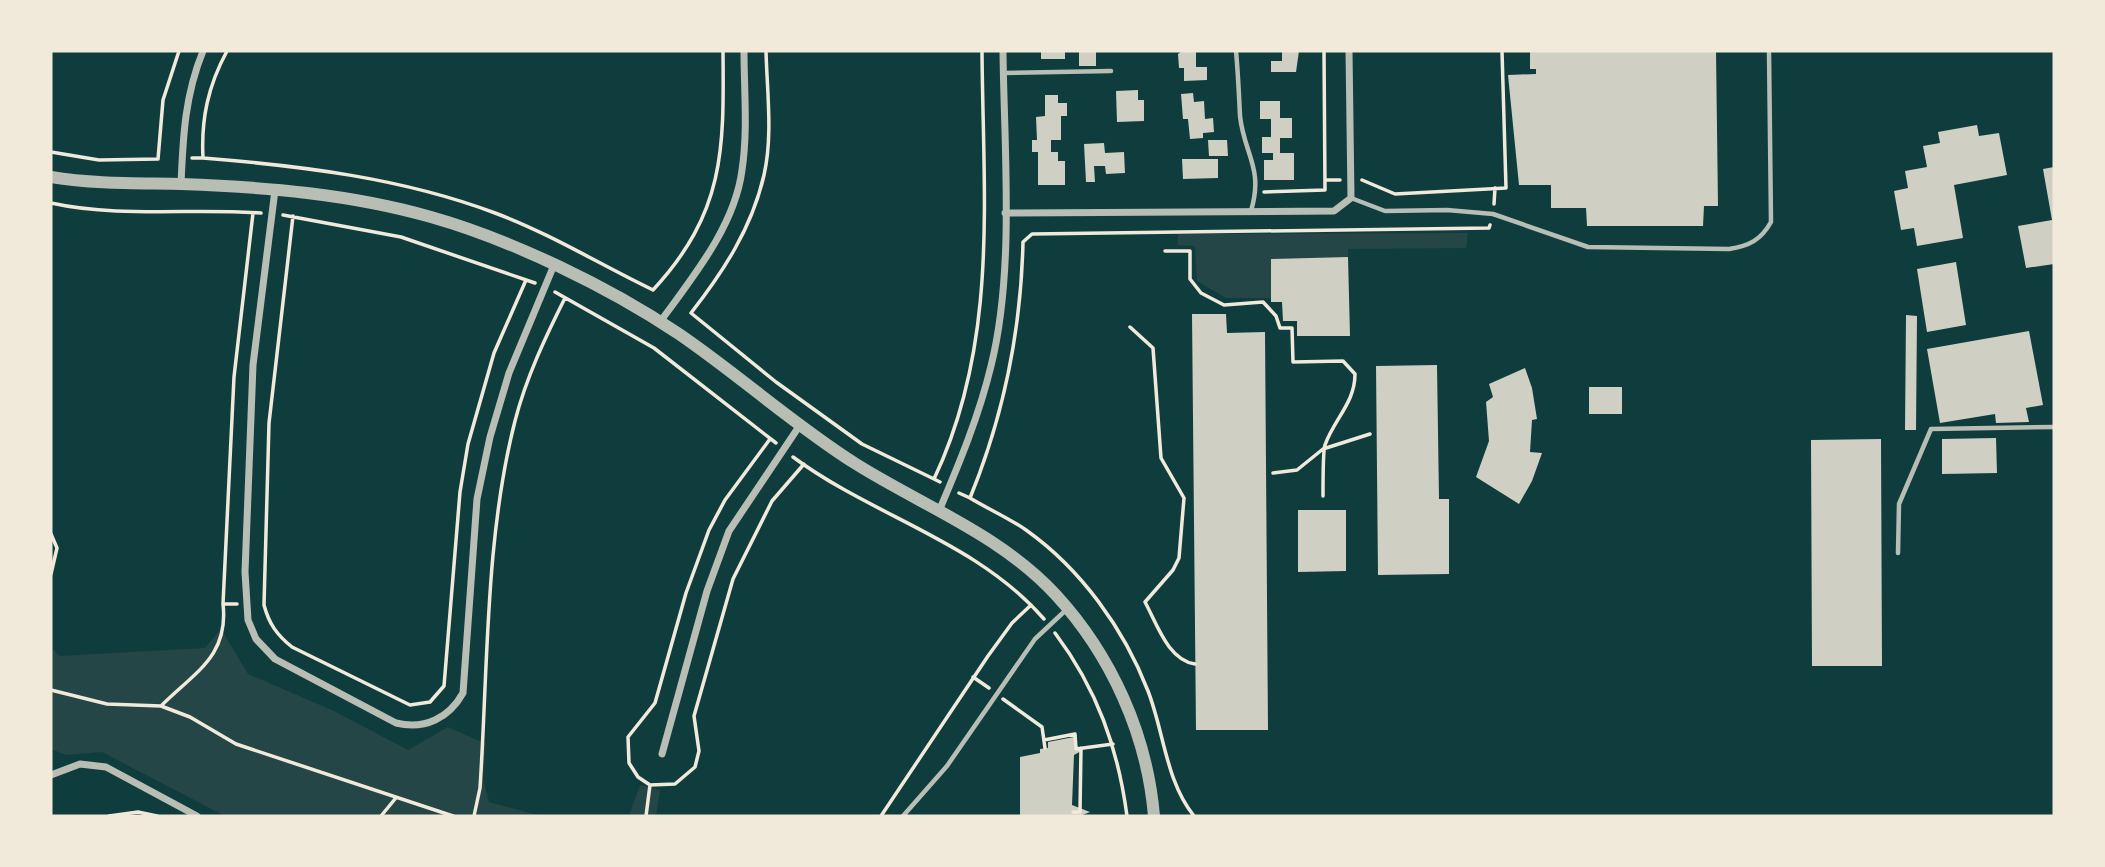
<svg xmlns="http://www.w3.org/2000/svg" width="2105" height="867" font-family="'DM Sans',sans-serif">
<style>
.green{fill:#244646}
.building{fill:#cfcfc3}
.lines{fill:none;stroke-linecap:round;stroke-linejoin:round}
.path{stroke:#f1e9da;stroke-width:3.5}
.service{stroke:#b8beb3;stroke-width:4.5}
.minor{stroke:#b8beb3;stroke-width:7}
.tertiary{stroke:#b8beb3;stroke-width:12}
</style>
<rect width="100%" height="100%" fill="#0f3d3e"/>
<!-- green -->
<path class="green" d="M1468 233 1466 248 1348 249V257L1271 259V298H1226L1197 281 1195 246 1178 245V234Z
M221 629 248 674 334 711 408 750 448 727 486 744 483 779 489 802 541 816H225L102 752 66 755 51 749V648L60 656 205 648Z
M640 785 660 790 656 816H629Z"/>
<!-- building -->
<path class="building" d="M1041 51H1065V59H1041Z
M1079 51H1096V66H1079Z
M1182 51H1196V67H1207V80L1184 81V68H1179L1178 54Z
M1282 51H1299L1296 72H1271V61H1282Z
M1530 51H1716L1718 206H1704L1703 226H1587L1586 208H1551V185H1519L1508 75 1536 74V69H1530Z
M1138 90V100H1144V121L1117 122 1116 91Z
M1193 93 1194 102 1204 101 1205 119 1213 118 1214 132 1203 133V138L1190 139 1188 119H1183L1181 94Z
M1045 95H1058V103H1067V116H1061V140H1051V152H1058V161H1065V185H1038V152H1032V140H1037L1036 117 1045 116Z
M1260 101H1280V118H1292V138H1280V153H1294V180H1264V160H1273V153H1262V137H1271V119H1260Z
M1977 125 1979 136 1999 133 2007 175 1954 185 1963 238 1917 246 1914 228 1901 230 1894 191 1908 188 1905 171 1927 167 1923 146 1940 143 1938 132Z
M1208 140H1227L1228 156H1209Z
M1104 143 1105 153 1124 152 1125 173 1106 174 1105 166H1094L1095 182H1086L1084 144Z
M1182 159H1218V178L1183 179Z
M2054 167V264L2026 268 2018 226 2052 220 2043 169Z
M1348 257 1350 336H1297V321H1283L1282 302H1271V259Z
M1956 262 1966 325 1927 332 1917 269Z
M1192 314H1226L1227 333 1265 332 1268 730H1196Z
M1906 315 1917 316 1916 430H1905Z
M2029 331 2043 405 2026 408 2029 422 1996 423 1995 414 1940 423 1927 349Z
M1437 365 1439 499H1449V574L1378 575 1376 366Z
M1525 368 1532 388 1537 419 1532 420 1530 452 1542 453 1532 481 1519 504 1476 477 1489 441 1486 402 1493 397 1489 384Z
M1589 387H1622V414H1589Z
M1996 438 1997 473 1942 474V439Z
M1881 439 1882 666H1812L1811 440Z
M1298 510H1346V571L1298 572Z
M1074 737V744L1083 750 1074 755 1072 805 1090 812 1080 816H1020V757L1040 753V749L1048 748V742Z"/>
<g class="lines">
<!-- path -->
<path class="path" d="M766 51C767 91 773 136 764 175 752 228 723 272 691 313L776 382 862 444 934 479
M51 152 99 160 158 159 163 100 179 51
M192 158H203C201 119 208 86 227 51
M203 158C302 166 402 178 495 213 549 233 601 265 653 290 725 212 724 150 723 51
M1326 180H1340
M1362 180 1395 194 1506 188 1502 51
M1264 192 1325 190 1324 51
M51 203C119 218 192 208 261 213
M1494 204 1495 188
M283 215 401 237 535 283
M293 216 269 423 264 605C269 624 277 635 292 647L410 705 430 702 444 686 460 492 468 444 494 353 526 280
M1165 251H1190V279L1201 293 1224 305 1263 302 1276 316 1280 328H1292L1293 362 1343 361 1355 374C1355 403 1334 419 1325 445 1323 450 1323 488 1323 496
M555 292 654 348 776 443
M1130 327 1153 348 1161 458 1184 498 1179 558 1173 570 1145 602C1157 624 1168 660 1195 664
M770 439 725 500 709 530 686 593 655 703 628 737 629 763 638 777 650 785 675 784 695 767 699 751 694 716 733 579 772 501 804 464
M793 457C874 517 976 541 1044 619
M1273 473 1297 470 1323 449 1370 434
M940 482 934 479C999 342 983 197 982 51
M959 493 970 498C1004 415 1021 332 1023 242L1032 234 1489 228 1490 225
M970 498C988 509 1009 518 1026 530 1081 569 1124 629 1148 691 1164 732 1166 782 1194 816
M51 534 57 548 51 574
M223 604 234 377 253 213
M1055 633C1097 689 1118 748 1127 816
M973 677 989 688
M51 690 107 704 161 706 190 717 236 744 453 816
M1003 699 1042 727 1045 748
M161 706C195 672 229 656 223 604H237
M1044 740 1075 734 1076 749 1113 744
M1073 812H1080L1081 748
M109 816 138 812 157 816
M381 816 395 799
M474 816 480 788C488 668 485 538 515 421 526 378 545 338 565 298
M646 816 650 785
M881 816 988 656 1012 623 1031 605"/>
<!-- service -->
<path class="service" d="M1236 51C1238 73 1239 94 1240 116 1244 154 1264 168 1251 211
M1003 73 1111 71
M1351 198 1385 211 1447 210 1493 214 1588 247 1729 249C1749 246 1761 240 1771 222L1769 51
M1898 553 1899 504 1931 429 2054 427
M903 816 947 766 1035 639 1067 609"/>
<!-- minor -->
<path class="minor" d="M181 184C183 136 185 95 203 51
M275 190 253 365 245 572 248 620 256 639 275 659 396 723C425 730 449 718 463 693L477 499 490 437 509 373 554 265
M1005 213 1334 211 1351 198 1349 51
M660 322C692 278 735 226 742 170 748 131 744 90 744 51
M939 511C959 464 979 416 991 366 1015 270 1004 149 1003 51
M662 754 707 591 729 531 800 425
M51 775 80 764 106 767 197 816"/>
<!-- tertiary -->
<path class="tertiary" d="M51 177C94 184 137 183 181 184 265 187 350 194 431 217 512 240 609 287 679 334 739 375 794 425 856 464 923 506 1001 535 1056 595 1111 655 1147 734 1154 816"/>
</g>
<!-- border -->
<rect width="2105" height="867" fill="none" stroke="#f1e9da" stroke-width="105"/>
</svg>
